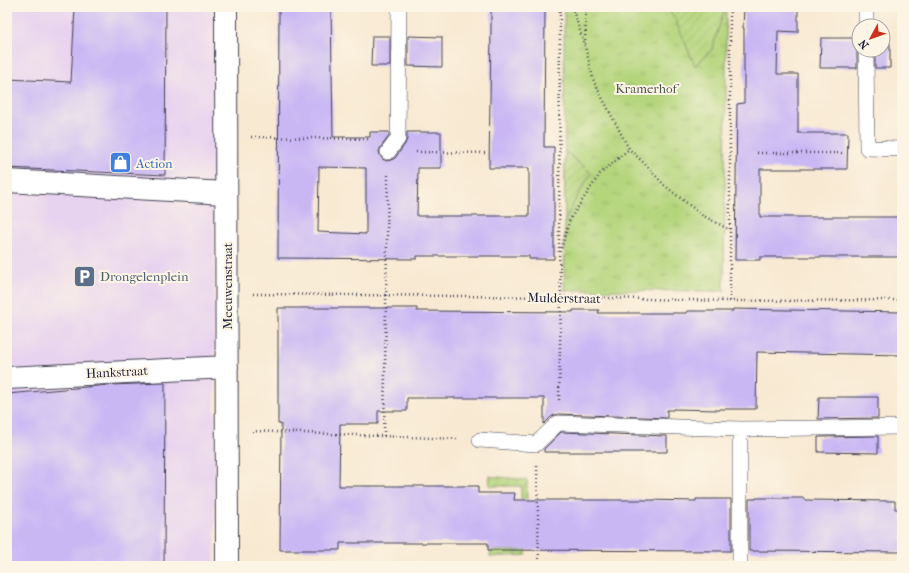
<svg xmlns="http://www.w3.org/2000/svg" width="909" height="573" font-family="'IM FELL French Canon',serif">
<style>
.built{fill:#e7d2ef}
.grass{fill:url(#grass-tufts);stroke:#6c7c5c}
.garden{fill:url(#garden-furrows);stroke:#6c7c5c}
.building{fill:#c9b7f4;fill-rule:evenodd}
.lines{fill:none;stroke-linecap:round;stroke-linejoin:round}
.lane-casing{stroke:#424052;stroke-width:16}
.street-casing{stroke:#424052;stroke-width:24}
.path{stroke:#424052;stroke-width:2.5;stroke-dasharray:1 3;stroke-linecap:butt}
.lane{stroke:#fff;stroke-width:15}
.street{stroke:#fff;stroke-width:22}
.labels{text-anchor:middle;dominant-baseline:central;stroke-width:4;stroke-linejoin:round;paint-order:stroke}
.park-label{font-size:13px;fill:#4e584f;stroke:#fcf5e5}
.shop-label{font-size:13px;fill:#366cbe;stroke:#fcf5e5;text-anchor:start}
.service-label{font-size:13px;fill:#4e5e75;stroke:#fcf5e5;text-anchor:start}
.street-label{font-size:13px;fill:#22223b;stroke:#fcf5e5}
</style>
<defs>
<pattern id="grass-tufts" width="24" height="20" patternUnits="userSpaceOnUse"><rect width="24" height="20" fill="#b5d57d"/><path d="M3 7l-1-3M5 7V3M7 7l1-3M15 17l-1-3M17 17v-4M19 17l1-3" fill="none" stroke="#9bb76d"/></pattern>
<pattern id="garden-furrows" width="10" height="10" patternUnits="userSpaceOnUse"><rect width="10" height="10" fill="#b5d57d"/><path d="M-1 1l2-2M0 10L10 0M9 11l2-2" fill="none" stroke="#9bb76d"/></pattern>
</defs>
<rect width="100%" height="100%" fill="#fcf5e5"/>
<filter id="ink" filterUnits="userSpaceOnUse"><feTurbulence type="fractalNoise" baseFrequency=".025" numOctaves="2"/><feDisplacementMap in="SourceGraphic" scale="8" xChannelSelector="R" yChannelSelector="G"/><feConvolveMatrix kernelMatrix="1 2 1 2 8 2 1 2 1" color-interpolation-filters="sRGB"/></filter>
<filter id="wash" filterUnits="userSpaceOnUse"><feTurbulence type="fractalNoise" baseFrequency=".012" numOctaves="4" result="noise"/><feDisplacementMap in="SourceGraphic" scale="16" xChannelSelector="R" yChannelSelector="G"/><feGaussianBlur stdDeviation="0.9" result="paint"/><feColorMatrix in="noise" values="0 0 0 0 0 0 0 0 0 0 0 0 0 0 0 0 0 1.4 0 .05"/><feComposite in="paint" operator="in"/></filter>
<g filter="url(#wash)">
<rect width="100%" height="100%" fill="#f8e9d2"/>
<!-- built -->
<path class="built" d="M7 7H214L215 566H7Z"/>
<!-- grass -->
<path class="grass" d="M564 7H726V101L724 291 564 290 565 221Z"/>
<!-- garden -->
<path class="garden" d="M667 7H725L712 50 695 66 675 19Z
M565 151 591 173 574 202 565 221Z
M489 476 527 480 526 555 490 557 491 551H521V486H490Z"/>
<g id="blocks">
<!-- building -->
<path class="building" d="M75 7H166L165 175 7 168V79L71 82Z
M279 7H331L333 137H370V132H389V136L381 147 379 151 380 155 382 159 387 161 391 160 395 158 405 144 407 139V132H441V168H418L417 216H529V168H489L491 31V7H545L544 147H554V259H529V256H417V259L278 258ZM319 167 366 168V234L318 232Z
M744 7H798V32L778 31 777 74H798V133H848L847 169H760V217H902V257H760V260H735L737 104 744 103V28H743Z
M372 36H390V66H371Z
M408 36 442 37V67L408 66Z
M821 38H859V45L857 50V68H820Z
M883 38H889V43L890 44V68H875V50H883Z
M278 308H417V311L573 312V310H599L598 313H686L687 311H733V309L902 312V355L757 352 756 409H719V410L673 409V410H667V418L558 414 552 416 544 424V398H407V411H378V424H340L339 486H478V493H515L514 500H646L696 501V499H731V551L488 550V543H340V550H280L281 424H278Z
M165 383 164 566H7V394L109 385Z
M819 397H878V418L818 419Z
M561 432 667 436V452H544V449Z
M878 436V453L818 452V437Z
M756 498H804V500L895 501V509H902V552L749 551V499H756Z"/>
</g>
</g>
<g filter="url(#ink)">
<use href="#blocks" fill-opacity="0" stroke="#424052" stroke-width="1"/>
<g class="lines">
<defs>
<path id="lane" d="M866 7V26
M866 50 867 148 902 149
M388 152 398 139 399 7
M480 440 536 444 558 423 740 429 902 427
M740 566V429"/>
<path id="street" d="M226 7 227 566
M7 181 226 193
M7 378 227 367"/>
</defs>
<!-- lane casing -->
<use href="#lane" class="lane-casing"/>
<!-- street casing -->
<use href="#street" class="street-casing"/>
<!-- path -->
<path class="path" d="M572 7 585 46 594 82 629 149 646 165 664 185 702 215 730 230
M585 44 586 7
M251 137 370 139
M416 152 486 153
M757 153H845
M560 252 570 219 600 174 629 149
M253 294 561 297 730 301 902 300
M730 301V7
M559 400 561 297 559 254 560 7
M252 431 459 439
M384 436 388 173
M537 466 539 566"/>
<!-- lane -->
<use href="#lane" class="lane"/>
<!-- street -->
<use href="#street" class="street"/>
</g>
</g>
<!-- icons -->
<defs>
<symbol id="shop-square" viewBox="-11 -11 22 22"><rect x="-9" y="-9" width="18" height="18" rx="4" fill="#3f7fe0" stroke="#fcf5e5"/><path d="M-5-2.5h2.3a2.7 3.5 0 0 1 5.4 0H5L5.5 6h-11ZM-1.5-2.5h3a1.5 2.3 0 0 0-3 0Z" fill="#fff"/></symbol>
<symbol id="parking-square" viewBox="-11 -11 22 22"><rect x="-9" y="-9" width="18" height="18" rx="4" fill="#5c6f8a" stroke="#fcf5e5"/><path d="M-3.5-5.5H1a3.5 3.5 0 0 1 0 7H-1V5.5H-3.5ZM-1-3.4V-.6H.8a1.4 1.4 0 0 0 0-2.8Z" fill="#fff"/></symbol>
</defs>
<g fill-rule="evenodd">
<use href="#shop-square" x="108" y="150" width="25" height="25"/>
<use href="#parking-square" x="72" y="264" width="25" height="25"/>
</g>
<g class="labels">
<!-- park labels -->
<g class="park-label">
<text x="646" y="88">Kramerhof</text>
</g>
<!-- shop labels -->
<g class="shop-label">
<text x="136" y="163">Action</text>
</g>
<!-- service labels -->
<g class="service-label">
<text x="100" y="276">Drongelenplein</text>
</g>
<!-- street labels -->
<g class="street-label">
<text transform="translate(227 286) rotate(-90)">Meeuwenstraat</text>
<text transform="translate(564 298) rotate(1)">Mulderstraat</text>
<text transform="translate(117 372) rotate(-3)">Hankstraat</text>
</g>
</g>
<!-- margin -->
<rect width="909" height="573" fill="none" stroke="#fcf5e5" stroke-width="24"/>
<!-- north arrow -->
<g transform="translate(871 38) rotate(229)"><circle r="19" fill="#fcf5e5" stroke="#a5a1a1"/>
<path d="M0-3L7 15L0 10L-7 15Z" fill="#c8321e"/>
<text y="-6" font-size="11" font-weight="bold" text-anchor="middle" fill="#22223b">N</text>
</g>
</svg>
